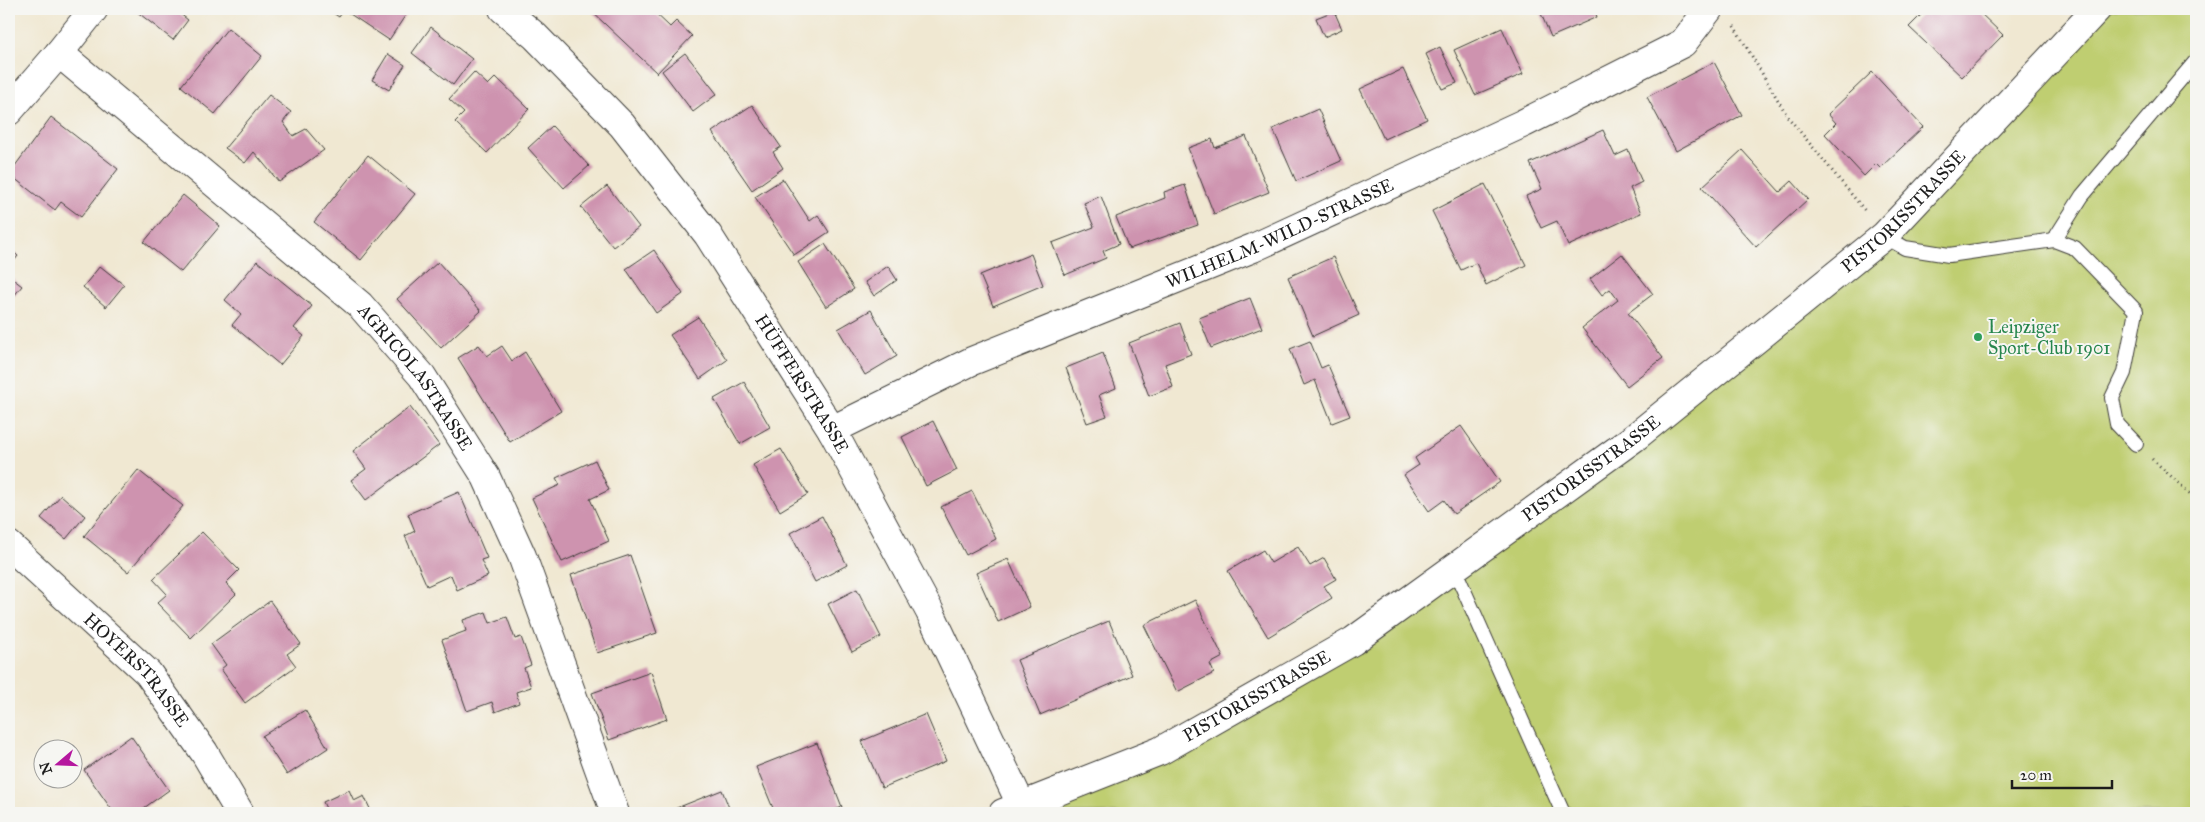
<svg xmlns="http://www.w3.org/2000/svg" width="2205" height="822" font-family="'IM FELL Great Primer',serif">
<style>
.green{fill:#bfce71;stroke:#6e7546}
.building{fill:#ce93af}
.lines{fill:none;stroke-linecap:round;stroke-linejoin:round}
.lane-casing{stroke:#3c3b37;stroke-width:16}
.street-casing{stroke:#3c3b37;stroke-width:30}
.path{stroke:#3c3b37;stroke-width:3;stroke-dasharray:1 4;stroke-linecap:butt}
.lane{stroke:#fff;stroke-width:14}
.street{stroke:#fff;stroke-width:28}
.leisure-dot{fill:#2e9e5b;stroke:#f6f6f2;stroke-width:2}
.labels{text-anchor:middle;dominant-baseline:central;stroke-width:4;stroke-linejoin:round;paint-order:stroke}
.street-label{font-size:18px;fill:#1c1c1c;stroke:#f6f6f2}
.leisure-label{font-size:18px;fill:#27864d;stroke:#f6f6f2;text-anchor:start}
</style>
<rect width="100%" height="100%" fill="#f6f6f2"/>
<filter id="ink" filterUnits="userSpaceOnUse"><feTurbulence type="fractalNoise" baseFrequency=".02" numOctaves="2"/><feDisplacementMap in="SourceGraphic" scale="10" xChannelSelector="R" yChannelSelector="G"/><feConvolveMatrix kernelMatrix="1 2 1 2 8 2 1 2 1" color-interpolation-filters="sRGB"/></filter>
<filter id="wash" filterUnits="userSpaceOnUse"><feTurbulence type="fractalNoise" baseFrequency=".0096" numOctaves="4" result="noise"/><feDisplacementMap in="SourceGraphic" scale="20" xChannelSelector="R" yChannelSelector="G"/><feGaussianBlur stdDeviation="1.12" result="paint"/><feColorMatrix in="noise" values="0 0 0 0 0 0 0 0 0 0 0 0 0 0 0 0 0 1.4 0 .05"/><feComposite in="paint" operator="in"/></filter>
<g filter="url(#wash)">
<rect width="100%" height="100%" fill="#f0e8d2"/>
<!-- green -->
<path class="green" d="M2097 9H2196V813H1025L1353 641 1884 236Z"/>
<g id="blocks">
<!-- building -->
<path class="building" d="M137 9H174L188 20 173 40 136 11Z
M327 9H408L409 10 389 40 344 10 339 17Z
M589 9H651L670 27 676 21 692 36 657 73Z
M1539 9H1594L1597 17 1551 37Z
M1927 9H1976L2003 35 1962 77 1909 27Z
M1334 11 1342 29 1324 37 1316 18Z
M431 27 472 59 453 85 412 53Z
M228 28 262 56 215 114 181 86Z
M1502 28 1523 74 1475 95 1454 50Z
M1440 47 1457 83 1442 89 1426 54Z
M685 53 717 94 693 112 662 71Z
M388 54 405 65 389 90 372 80Z
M1714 62 1742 115 1676 151 1647 97Z
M1403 69 1427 119 1384 139 1360 89Z
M474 72 488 85 496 77 529 109 487 153 455 122 464 113 449 99Z
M1872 72 1923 127 1880 168 1876 164 1864 176 1825 134 1836 123 1828 114Z
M269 95 291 112 283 122 293 136 306 129 324 150 279 182 254 152 245 163 225 148Z
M752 105 781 147 773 152 783 168 752 190 712 132Z
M1318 109 1341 161 1296 181 1273 129Z
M51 117 118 169 81 217 61 202 55 210 9 174Z
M552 126 589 166 564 188 528 148Z
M1603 130 1615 156 1628 150 1642 182 1630 188 1641 213 1568 246 1557 221 1541 228 1526 196 1542 189 1530 163Z
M1246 136 1269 192 1214 214 1188 148 1212 139 1215 148Z
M1742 150 1780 192 1792 181 1808 199 1756 247 1702 187Z
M368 155 415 194 361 260 314 222Z
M783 179 810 221 818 215 829 232 794 255 755 197Z
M1485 184 1526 265 1486 285 1476 263 1461 270 1432 211Z
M1185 185 1198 225 1129 249 1116 217 1165 198 1164 192Z
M607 186 639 227 613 247 581 207Z
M183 195 220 226 181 272 144 242Z
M1101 196 1119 244 1103 251 1106 258 1065 275 1052 243 1094 227 1084 203Z
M825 244 854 289 826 307 798 262Z
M9 248 18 256 9 267Z
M654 250 683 294 656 313 626 269Z
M1031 254 1043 285 993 306 980 275Z
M1622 254 1653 294 1628 313 1663 358 1627 386 1582 328 1618 300 1610 289 1602 295 1590 279Z
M1333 257 1359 315 1313 336 1288 277Z
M257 261 312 306 294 328 304 336 280 365 232 325 241 314 225 300Z
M438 262 481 311 441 348 397 299Z
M100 266 124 285 106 307 83 287Z
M888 266 897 280 874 296 865 282Z
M9 276 22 286 9 302Z
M1250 298 1262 328 1211 348 1199 318Z
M871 310 897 356 865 375 838 329Z
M698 317 727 360 700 379 670 335Z
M1180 323 1191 354 1165 364 1173 387 1149 396 1129 343Z
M1310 341 1321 368 1328 365 1350 416 1332 423 1315 380 1304 385 1290 349Z
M479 345 487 356 502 346 512 361 525 352 561 411 510 442 458 358Z
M1103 353 1116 388 1099 395 1107 416 1087 423 1066 368Z
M744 382 770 427 740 444 714 399Z
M410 407 439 445 366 500 351 480 366 469 353 451Z
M933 421 957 470 926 486 902 437Z
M1461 426 1500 482 1454 514 1444 500 1429 511 1404 475 1419 465 1415 458Z
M781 449 808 494 780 511 753 465Z
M595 460 609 490 590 499 609 541 562 562 532 498 560 485 556 478Z
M138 470 183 506 128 572 84 536Z
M972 491 996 539 966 555 941 507Z
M459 492 487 558 481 560 488 576 457 590 451 575 427 586 405 536 415 531 408 514Z
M61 495 85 516 66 539 41 518Z
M822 516 847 565 815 582 790 533Z
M202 532 239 570 226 583 236 594 191 638 157 603 167 594 153 579Z
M1298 547 1310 566 1324 558 1336 579 1324 586 1332 598 1268 637 1228 571 1263 550 1271 563Z
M630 555 657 633 597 653 571 575Z
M1008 559 1030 607 998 622 976 573Z
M857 589 881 637 852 652 828 604Z
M1195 600 1223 657 1210 664 1214 673 1177 692 1144 625Z
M270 601 301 644 287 654 296 666 245 703 221 669 226 665 211 644Z
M486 612 490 623 507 617 515 639 521 637 531 665 524 668 531 687 516 692 519 703 495 712 492 702 467 711 442 640 466 631 463 620Z
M1109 621 1132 675 1040 715 1017 660Z
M651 672 667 719 609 740 592 693Z
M305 710 328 748 287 775 262 736Z
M926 714 946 761 882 788 862 741Z
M131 736 169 790 137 813H114L84 770Z
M817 743 842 807 828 813H775L756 767Z
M349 790 354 801 364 796 372 813H328L323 802Z
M722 790 731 813H664Z"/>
</g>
</g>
<g filter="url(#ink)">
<use href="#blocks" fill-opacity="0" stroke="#3c3b37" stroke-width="1"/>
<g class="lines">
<defs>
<path id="lane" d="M1884 236 1905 248 1949 255 2054 240 2075 248 2136 311 2124 373 2112 398 2117 424 2136 444
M2054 240 2082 196 2196 61
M1454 568 1563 813"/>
<g id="street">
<path id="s1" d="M503 9 535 36 622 125 708 235 832 430 930 612 1025 813"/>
<path id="s2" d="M59 53 360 305 422 376 486 477 522 556 615 813"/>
<path d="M9 111 59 53 94 9"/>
<path id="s3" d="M832 430 972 361 1253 248 1524 123 1683 43 1709 9"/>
<path id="s4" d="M9 545 148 673 204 752 240 813"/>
<path id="s5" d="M1003 813 1160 751 1353 641 1634 438 1884 236 2097 9"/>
</g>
</defs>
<!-- lane casing -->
<use href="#lane" class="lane-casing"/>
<!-- street casing -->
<use href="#street" class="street-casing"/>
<!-- path -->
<path class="path" d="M1734 26 1788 117 1866 212
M2152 459 2196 499"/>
<!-- lane -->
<use href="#lane" class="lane"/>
<!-- street -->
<use href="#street" class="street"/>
</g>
</g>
<!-- markers -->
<circle class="leisure-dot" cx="1978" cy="337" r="5"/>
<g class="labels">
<!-- street labels -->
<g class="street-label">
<text stroke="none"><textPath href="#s5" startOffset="1090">PISTORISSTRASSE</textPath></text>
<text stroke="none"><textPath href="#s3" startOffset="489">WILHELM-WILD-STRASSE</textPath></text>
<text stroke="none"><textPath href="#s2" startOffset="484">AGRICOLASTRASSE</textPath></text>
<text stroke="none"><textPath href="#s1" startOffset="482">HÜFFERSTRASSE</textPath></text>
<text stroke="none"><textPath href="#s5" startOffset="685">PISTORISSTRASSE</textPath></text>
<text stroke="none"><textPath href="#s4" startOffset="179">HOYERSTRASSE</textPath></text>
<text stroke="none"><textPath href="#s5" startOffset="280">PISTORISSTRASSE</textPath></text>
</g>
<!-- leisure labels -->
<g class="leisure-label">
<text x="1988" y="327">Leipziger<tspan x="1988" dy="21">Sport-Club 1901</tspan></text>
</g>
</g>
<!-- margin -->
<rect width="2205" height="822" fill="none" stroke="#f6f6f2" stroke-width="30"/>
<!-- north arrow -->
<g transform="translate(58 764) rotate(251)"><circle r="24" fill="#f6f6f2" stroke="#9f9f9c"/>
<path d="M0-4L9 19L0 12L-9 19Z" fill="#b5179e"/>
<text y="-8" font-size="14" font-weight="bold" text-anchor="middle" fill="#1c1c1c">N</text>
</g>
<!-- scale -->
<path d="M2012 780v8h100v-8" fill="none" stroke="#1c1c1c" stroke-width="2.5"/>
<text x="2020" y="780" font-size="15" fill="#1c1c1c" stroke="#f6f6f2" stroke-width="4" paint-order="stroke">20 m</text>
</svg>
